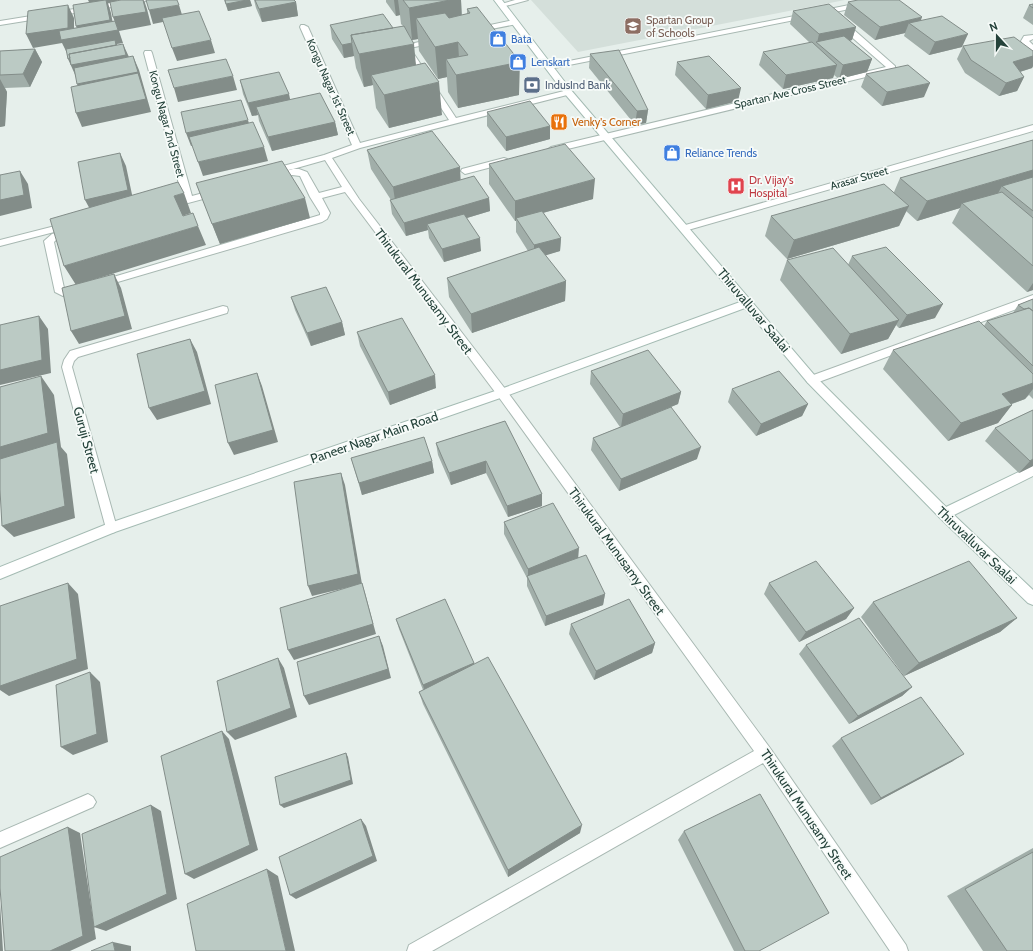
<svg xmlns="http://www.w3.org/2000/svg" width="1033" height="951" font-family="Cabin,sans-serif">
<style>
.built{fill:#d4dfda}
.lines{fill:none;stroke-linecap:round;stroke-linejoin:round}
.lane-casing{stroke:#a8b8b2;stroke-width:2}
.street-casing{stroke:#a8b8b2;stroke-width:2}
.secondary-casing{stroke:#a4bbb3;stroke-width:2}
.lane{fill:#fff;fill-rule:evenodd}
.street{fill:#fff;fill-rule:evenodd}
.secondary{fill:#fff;fill-rule:evenodd}
.wall{fill:#a1aea9}
.shaded-wall{fill:#838d89}
.building{fill:#bbcac4;stroke:#838d89}
.labels{text-anchor:middle;dominant-baseline:central;stroke-width:3.5;stroke-linejoin:round;paint-order:stroke}
.far-education-label{font-size:11px;fill:#785e54;stroke:#f7fbf9;text-anchor:start}
.far-shop-label{font-size:11px;fill:#366cbe;stroke:#f7fbf9;text-anchor:start}
.far-service-label{font-size:11px;fill:#4e5e75;stroke:#f7fbf9;text-anchor:start}
.far-street-label{font-size:11px;fill:#24423a;stroke:#f7fbf9}
.far-food-label{font-size:11px;fill:#c56008;stroke:#f7fbf9;text-anchor:start}
.far-health-label{font-size:11px;fill:#be3a42;stroke:#f7fbf9;text-anchor:start}
.street-label{font-size:13px;fill:#24423a;stroke:#f7fbf9}
</style>
<rect width="100%" height="100%" fill="#e6efeb"/>
<!-- built -->
<path class="built" d="M531 0H845L578 52Z"/>
<g class="lines">
<defs>
<path id="lane" d="M515 0H528L502 7 498 5Z"/>
<path id="street" d="M130 0H147L143 2 0 25V21Z
M874 0H889L885 2 549 69 545 67 549 65Z
M514 20H517V24L476 32 472 30 476 28Z
M839 22H845L895 66V70L551 153 547 150 551 147 886 67 839 26Z
M301 25H304L308 27 360 143 449 120 401 47 405 45 438 38V42L410 48 456 118 568 90 572 92 571 94 360 148 332 158 359 199 506 390 770 748 906 945 908 951H890L763 763 432 951H407L409 945 754 751 498 396 345 192 322 198 330 213 327 219 322 222 70 296H63L55 292 44 241 52 234 183 199 144 53 145 51H151L152 53 192 196 292 169H299L307 172 319 193 342 187 325 160 286 171 282 168 283 166 324 155 352 145 300 27ZM292 175 300 176 310 197 320 213V215L70 290 64 288 54 242 58 238Z
M1033 35V39L1029 41 1033 45V51L1024 46 1021 41 1024 36Z
M1033 125V131L688 230 685 231 680 228 682 226Z
M504 158 507 159 508 161 507 163 465 174 461 171 462 169Z
M59 225 62 226 64 228 62 230 0 246V240Z
M1033 295V303L816 383 812 384 808 383 806 380 808 377Z
M223 306 227 307 228 310 227 313 78 357 74 361 72 367 117 528 115 532 111 533 107 532 62 367 64 360 70 351Z
M88 794 93 797 96 802 93 807 0 848V832Z"/>
<path id="secondary" d="M494 0H502L571 90 816 377 946 507 1033 465V476L954 515 1033 590V605L1028 603 940 518 808 383 745 308 506 396 115 532 0 579V567L107 524 498 390 740 302 565 94Z"/>
</defs>
<!-- lane casing -->
<use href="#lane" class="lane-casing"/>
<!-- street casing -->
<use href="#street" class="street-casing"/>
<!-- secondary casing -->
<use href="#secondary" class="secondary-casing"/>
<!-- lane -->
<use href="#lane" class="lane"/>
<!-- street -->
<use href="#street" class="street"/>
<!-- secondary -->
<use href="#secondary" class="secondary"/>
</g>
<!-- wall -->
<path class="wall" d="M224 0H250L252 6 228 11Z
M254 0H294L296 2 298 16 262 22 256 8Z
M386 0H461L462 15 467 14V9L477 7 519 95 458 108 448 92 447 77 438 79 419 51 418 39 412 40 408 34 416 65 442 115 389 128 376 108 373 85 364 87 356 68 354 56 344 58 332 39 330 25 393 28 403 26 401 24 400 15 396 16 386 2Z
M848 2 921 20 962 47 929 55 904 36 905 33 875 40 844 15Z
M1033 4V25L1023 18 1029 5Z
M793 11 856 27 852 40 850 41 872 59 867 72 839 79 834 75 833 78 783 89 759 65 763 52 810 43 790 24Z
M963 46 1033 51V66L1032 68 1020 72 1024 77 1017 91 999 96 965 73 957 59Z
M35 49 42 62 30 87 5 88 7 92 5 126 0 127V51Z
M590 54 648 110 646 123 635 125 589 68Z
M677 62 738 101 706 109 675 75Z
M866 74 924 97 882 106 861 87Z
M240 80 290 100 335 122 338 135 272 151 259 121 258 115 252 116 243 94Z
M487 112 550 126V139L506 151 487 126Z
M1033 140V290L1027 292 952 223 960 208 917 221 906 211 899 226 787 259 765 236 771 216 894 192 900 178Z
M367 150 460 167V180L489 198 490 211 467 218 481 251 444 262 429 238 428 230 406 236 392 214 390 200H391L371 169Z
M489 164 593 199 543 213 561 238 560 251 545 255 566 281 565 301 472 333 449 297 447 278 528 251 516 232V221H515L489 184Z
M196 183 310 218 220 244Z
M852 256 935 318 899 328 896 325 888 339 841 354 780 280 787 260 848 265Z
M291 297 342 322 345 335 311 346 295 310Z
M1033 299V399L1029 395 1025 399 1012 404 998 423 948 441 883 369 893 350 984 326 987 321 1013 313 1018 305Z
M357 332 436 388 390 405 360 346Z
M591 371 681 392 678 404 671 407 697 459 619 491 591 450 593 438 620 427 590 384Z
M732 389 808 404 802 416 756 436 728 402Z
M1033 410V466L1019 473 985 441 995 428Z
M505 421 542 494V506L508 517 486 473 451 485 438 455 436 443Z
M351 458 432 461 434 473 362 495Z
M504 522 578 558 605 594 603 605 545 626 527 586V578L504 534Z
M769 583 854 608 846 619 799 642 764 594Z
M873 602 1017 618 1000 632 904 676 861 617Z
M396 619 474 663 580 833 508 877 423 704 419 692 423 690 399 629Z
M571 624 655 643 652 653 594 680 569 634Z
M806 645 912 687 902 696 849 724 799 654Z
M841 738 953 761 871 805 832 746Z
M684 831 759 951H734L678 840Z
M1033 848V951H983L947 896Z"/>
<!-- shaded-wall -->
<path class="shaded-wall" d="M88 0H117L118 2 108 3 111 13 114 30H118L113 17 144 0 147 9 151 25 119 31 123 43 117 44 118 47 123 44 129 57 77 79 68 59 67 53 62 43 33 48 26 34 68 5 74 18V38L80 36 76 26 91 6Z
M247 0H250L252 6 228 11 226 4Z
M394 0H398L400 15 396 16Z
M450 0H461L462 30 416 18 418 39 412 40 409 8Z
M296 2 298 16 262 22 259 9Z
M179 5 183 18 153 24 149 10Z
M922 17 918 29 909 23 905 33 875 40 880 27Z
M856 27 852 40 821 46 817 43 819 34Z
M968 34 962 47 929 55 935 42Z
M211 40 215 53 177 61 172 48Z
M458 42 460 74 446 59 447 77 438 79 435 47Z
M352 43 354 56 344 58 342 45Z
M414 44 417 77 371 75 373 85 364 87 359 54Z
M35 49 42 62 30 87 23 74Z
M133 56 139 70 151 112 82 127 76 113 83 97 77 84Z
M1033 56V66L1032 68 1007 76 1013 62Z
M872 59 867 72 839 79 843 65Z
M520 62 519 95 458 108 456 75Z
M837 65 833 78 783 89 786 75Z
M233 76 237 90 178 102 174 88Z
M1024 77 1017 91 999 96 1006 83Z
M0 79 7 92 5 126 0 127Z
M439 82 442 115 389 128 384 95Z
M930 83 924 97 882 106 887 92Z
M741 88 738 101 706 109 708 95Z
M289 94 292 108 256 107 258 115 252 116 248 103Z
M648 110 646 123 635 125 637 111Z
M248 120 252 134 191 146 186 133Z
M335 122 338 135 272 151 268 137Z
M550 126V139L506 151V137Z
M264 147 268 161 203 176 198 162Z
M120 153 126 166 134 204 92 213 85 200Z
M460 167 461 187 396 207 393 187Z
M1033 170V186H1002L996 197 962 203 960 208 917 221 927 201Z
M20 171 28 184 32 208 0 216V200Z
M595 179 593 199 517 220 516 218V221H515V201Z
M184 193 191 213 182 216 174 196Z
M305 198 310 218 220 244 212 224Z
M489 198 490 211 430 229 427 224 428 230 406 236 404 223Z
M909 206 899 226 787 259 794 240Z
M198 226 206 245 76 285 64 266Z
M480 238 481 251 444 262 442 249Z
M561 238 560 251 534 259V245Z
M114 274 121 288 132 329 79 344 71 331Z
M566 281 565 301 472 333 471 314Z
M1033 283V290L1027 292Z
M943 304 935 318 899 328 907 315Z
M39 316 48 329 51 373 0 385V370Z
M899 320 888 339 841 354 850 334Z
M342 322 345 335 311 346 307 333Z
M190 339 197 352 211 404 157 420 149 408Z
M257 373 262 386 278 442 234 455 228 443Z
M435 375 436 388 390 405 388 392Z
M41 376 54 395 61 447 67 454 75 518 14 537 2 526 0 469V447Z
M1033 383V389L1025 399 988 412 1002 394Z
M681 392 678 404 621 427 623 414Z
M808 404 802 416 756 436 761 424Z
M1012 405 998 423 948 441 961 423Z
M701 447 697 459 619 491 621 479Z
M1033 459V466L1019 473 1030 461Z
M432 461 434 473 362 495 359 483Z
M486 461V473L451 485 449 473Z
M341 473 345 485 362 584 312 596 308 586Z
M542 494V506L508 517 507 506Z
M579 548 578 560 528 577V569Z
M68 583 78 594 88 669 9 696 0 690V686Z
M362 583 365 593 376 634 294 660 288 650Z
M605 594 603 605 545 626 546 616Z
M854 608 846 619 799 642 806 632Z
M1017 618 1000 632 904 676 919 663Z
M379 636 383 646 391 678 309 705 304 696Z
M655 643 652 653 594 680 596 671Z
M278 658 284 668 297 717 235 740 227 732Z
M474 663 475 672 425 694 423 685Z
M90 672 100 682 108 742 73 755 61 747Z
M912 687 902 696 849 724 858 716Z
M222 731 229 739 258 850 194 879 185 874Z
M346 753 348 757 353 784 284 808 280 805Z
M964 754 953 761 871 805 881 798Z
M151 805 161 811 177 899 106 931 94 927Z
M361 819 366 826 377 861 296 899 290 895Z
M582 825 580 833 508 877V870Z
M68 827 80 833 96 939 70 951H50Z
M267 869 278 876 295 951H286Z
M0 903 3 951H0Z
M113 942 131 946V951H115Z"/>
<!-- building -->
<path class="building" d="M105 0H106L110 20 76 26 73 5Z
M121 0H143L146 12 113 17 110 2Z
M146 0H177L179 5 149 10Z
M225 0H247L226 4Z
M255 0H294L296 2 259 9Z
M403 0H450L409 8Z
M858 0H899L922 17 880 27 848 2Z
M829 4 856 27 819 34 793 11Z
M1033 4V8L1029 5Z
M68 5V28L26 34 28 11Z
M477 7 520 62 456 75 446 59 468 55 458 42 435 47 416 18 445 13 449 18 470 13 467 9Z
M199 11 211 40 172 48 162 18Z
M383 14 393 28 351 35 352 43 342 45 330 25Z
M942 16 968 34 935 42 909 23Z
M115 21 118 30 61 40 59 31Z
M404 26 414 44 359 54 351 35Z
M844 36 872 59 843 65 816 42Z
M1014 37 1033 51V56L1013 62 1024 77 1006 83 971 60 963 46Z
M115 40 116 45 69 54 70 58 68 59 66 49Z
M812 42 837 65 786 75 763 52Z
M123 44 126 55 71 65 69 54Z
M35 49 23 74 0 75V51Z
M619 50 648 110 637 111 590 54Z
M133 56 138 72 77 84 74 68Z
M709 56 741 88 708 95 677 62Z
M226 59 233 76 174 88 168 70Z
M425 63 439 82 384 95 371 75Z
M908 65 930 83 887 92 866 74Z
M279 72 289 94 248 103 240 80Z
M138 73 146 99 76 113 71 87Z
M320 93 335 122 268 137 256 107Z
M241 100 248 120 186 133 181 112Z
M530 101 550 126 506 137 487 112Z
M253 122 264 147 198 162 189 137Z
M432 131 460 167 393 187 367 150Z
M1033 140V170L927 201 900 178Z
M565 144 595 179 515 201 489 164Z
M120 153 128 190 85 200 78 162Z
M282 161 305 198 212 224 196 183Z
M20 171 24 195 0 200V175Z
M474 176 489 198 404 223 390 200Z
M1033 177V211L1002 186Z
M178 182 184 193 174 196 183 216 193 213 198 226 64 266 50 219Z
M884 184 909 206 794 240 771 216Z
M1002 192 1033 218V266L962 203Z
M542 211 561 238 534 245 516 218Z
M464 214 480 238 442 249 427 224Z
M539 247 566 281 471 314 447 278Z
M886 247 943 304 907 315 852 256Z
M833 248 899 320 850 334 787 260Z
M114 274 125 316 71 331 62 288Z
M326 287 342 322 307 333 291 297Z
M1033 299V311L1029 308 1024 309 1018 305Z
M1029 308 1033 311V366L987 321Z
M39 316 42 360 0 370V325Z
M402 318 435 375 388 392 357 332Z
M979 321 1033 374V383L1002 394 1012 405 961 423 893 350Z
M190 339 205 391 149 408 137 354Z
M648 350 681 392 623 414 591 371Z
M779 371 808 404 761 424 732 389Z
M257 373 273 430 228 443 215 385Z
M41 376 48 433 0 447V387Z
M671 407 701 447 621 479 593 438Z
M1033 410V459L1030 461 995 428Z
M505 421 542 494 507 506 486 461 449 473 436 443Z
M424 437 432 461 359 483 351 458Z
M57 442 65 506 2 526 0 490V459Z
M341 473 358 574 308 586 294 482Z
M553 503 579 548 528 569 504 522Z
M586 555 605 594 546 616 527 576Z
M816 561 854 608 806 632 769 583Z
M969 561 1017 618 919 663 873 602Z
M68 583 77 659 0 686V606Z
M362 583 373 624 288 650 280 608Z
M445 599 474 663 423 685 396 619Z
M629 599 655 643 596 671 571 624Z
M859 618 912 687 858 716 806 645Z
M379 636 388 669 304 696 297 662Z
M488 657 582 825 508 870 419 692Z
M278 658 291 708 227 732 217 681Z
M90 672 97 734 61 747 56 685Z
M921 697 964 754 881 798 841 738Z
M222 731 250 845 185 874 161 756Z
M346 753 351 780 280 805 275 777Z
M760 794 829 913 759 951H745L684 831Z
M151 805 167 894 94 927 82 834Z
M361 819 373 856 290 895 279 857Z
M68 827 83 936 50 951H5L0 888V857Z
M1033 852V951H1007L965 889Z
M267 869 286 951H196L187 904Z
M113 942 115 951H91Z"/>
<!-- icons -->
<defs>
<symbol id="school-square" viewBox="-11 -11 22 22"><rect x="-9" y="-9" width="18" height="18" rx="4" fill="#8d6e63" stroke="#f7fbf9"/><path d="M0-5L7-2L0 1L-7-2ZM-4 1L0 2.5L4 1V4Q0 6-4 4Z" fill="#fff"/></symbol>
<symbol id="shop-square" viewBox="-11 -11 22 22"><rect x="-9" y="-9" width="18" height="18" rx="4" fill="#3f7fe0" stroke="#f7fbf9"/><path d="M-5-2.5h2.3a2.7 3.5 0 0 1 5.4 0H5L5.5 6h-11ZM-1.5-2.5h3a1.5 2.3 0 0 0-3 0Z" fill="#fff"/></symbol>
<symbol id="bank-square" viewBox="-11 -11 22 22"><rect x="-9" y="-9" width="18" height="18" rx="4" fill="#5c6f8a" stroke="#f7fbf9"/><path d="M-6-4H6V4H-6ZM0-2.3a2.3 2.3 0 1 0 0 4.6a2.3 2.3 0 1 0 0-4.6Z" fill="#fff"/></symbol>
<symbol id="restaurant-square" viewBox="-11 -11 22 22"><rect x="-9" y="-9" width="18" height="18" rx="4" fill="#e8710a" stroke="#f7fbf9"/><path d="M-5-6h1v4h1v-4h1v4h1v-4h1v5L-1.5 .5V6h-2V.5L-5-1ZM5-6V6H3V1.5H1.5Q1.5-4 5-6Z" fill="#fff"/></symbol>
<symbol id="hospital-square" viewBox="-11 -11 22 22"><rect x="-9" y="-9" width="18" height="18" rx="4" fill="#e0444e" stroke="#f7fbf9"/><path d="M-5-5h3v3.5h4V-5h3V5h-3V1.5h-4V5h-3Z" fill="#fff"/></symbol>
</defs>
<g fill-rule="evenodd">
<use href="#school-square" x="623" y="16" width="20" height="20"/>
<use href="#shop-square" x="488" y="29" width="20" height="20"/>
<use href="#shop-square" x="508" y="52" width="20" height="20"/>
<use href="#bank-square" x="522" y="75" width="20" height="20"/>
<use href="#restaurant-square" x="549" y="112" width="20" height="20"/>
<use href="#shop-square" x="662" y="143" width="20" height="20"/>
<use href="#hospital-square" x="726" y="176" width="20" height="20"/>
</g>
<g class="labels">
<!-- far-education labels -->
<g class="far-education-label">
<text x="646" y="20">Spartan Group<tspan x="646" dy="13">of Schools</tspan></text>
</g>
<!-- far-shop labels -->
<g class="far-shop-label">
<text x="511" y="39">Bata</text>
<text x="531" y="62">Lenskart</text>
<text x="685" y="153">Reliance Trends</text>
</g>
<!-- far-service labels -->
<g class="far-service-label">
<text x="545" y="85">IndusInd Bank</text>
</g>
<!-- far-street labels -->
<g class="far-street-label">
<text transform="translate(331 87) rotate(66)">Kongu Nagar 1st Street</text>
<text transform="translate(790 92) rotate(-13)">Spartan Ave Cross Street</text>
<text transform="translate(167 124) rotate(75)">Kongu Nagar 2nd Street</text>
<text transform="translate(859 178) rotate(-16)">Arasar Street</text>
</g>
<!-- far-food labels -->
<g class="far-food-label">
<text x="572" y="122">Venky's Corner</text>
</g>
<!-- far-health labels -->
<g class="far-health-label">
<text x="749" y="180">Dr. Vijay's<tspan x="749" dy="13">Hospital</tspan></text>
</g>
<!-- street labels -->
<g class="street-label">
<text transform="translate(424 291) rotate(53)">Thirukural Munusamy Street</text>
<text transform="translate(754 310) rotate(50)">Thiruvalluvar Saalai</text>
<text transform="translate(374 437) rotate(-19)">Paneer Nagar Main Road</text>
<text transform="translate(87 440) rotate(75)">Guruji Street</text>
<text transform="translate(977 545) rotate(44)">Thiruvalluvar Saalai</text>
<text transform="translate(617 551) rotate(54)">Thirukural Munusamy Street</text>
<text transform="translate(807 814) rotate(56)">Thirukural Munusamy Street</text>
</g>
</g>
<!-- north arrow -->
<g transform="translate(997 36) rotate(339)" stroke="#f7fbf9" stroke-width="3" paint-order="stroke">
<path d="M0-3L7 15L0 10L-7 15Z" fill="#24423a"/>
<text y="-6" font-size="11" font-weight="bold" text-anchor="middle" fill="#24423a">N</text>
</g>
</svg>
